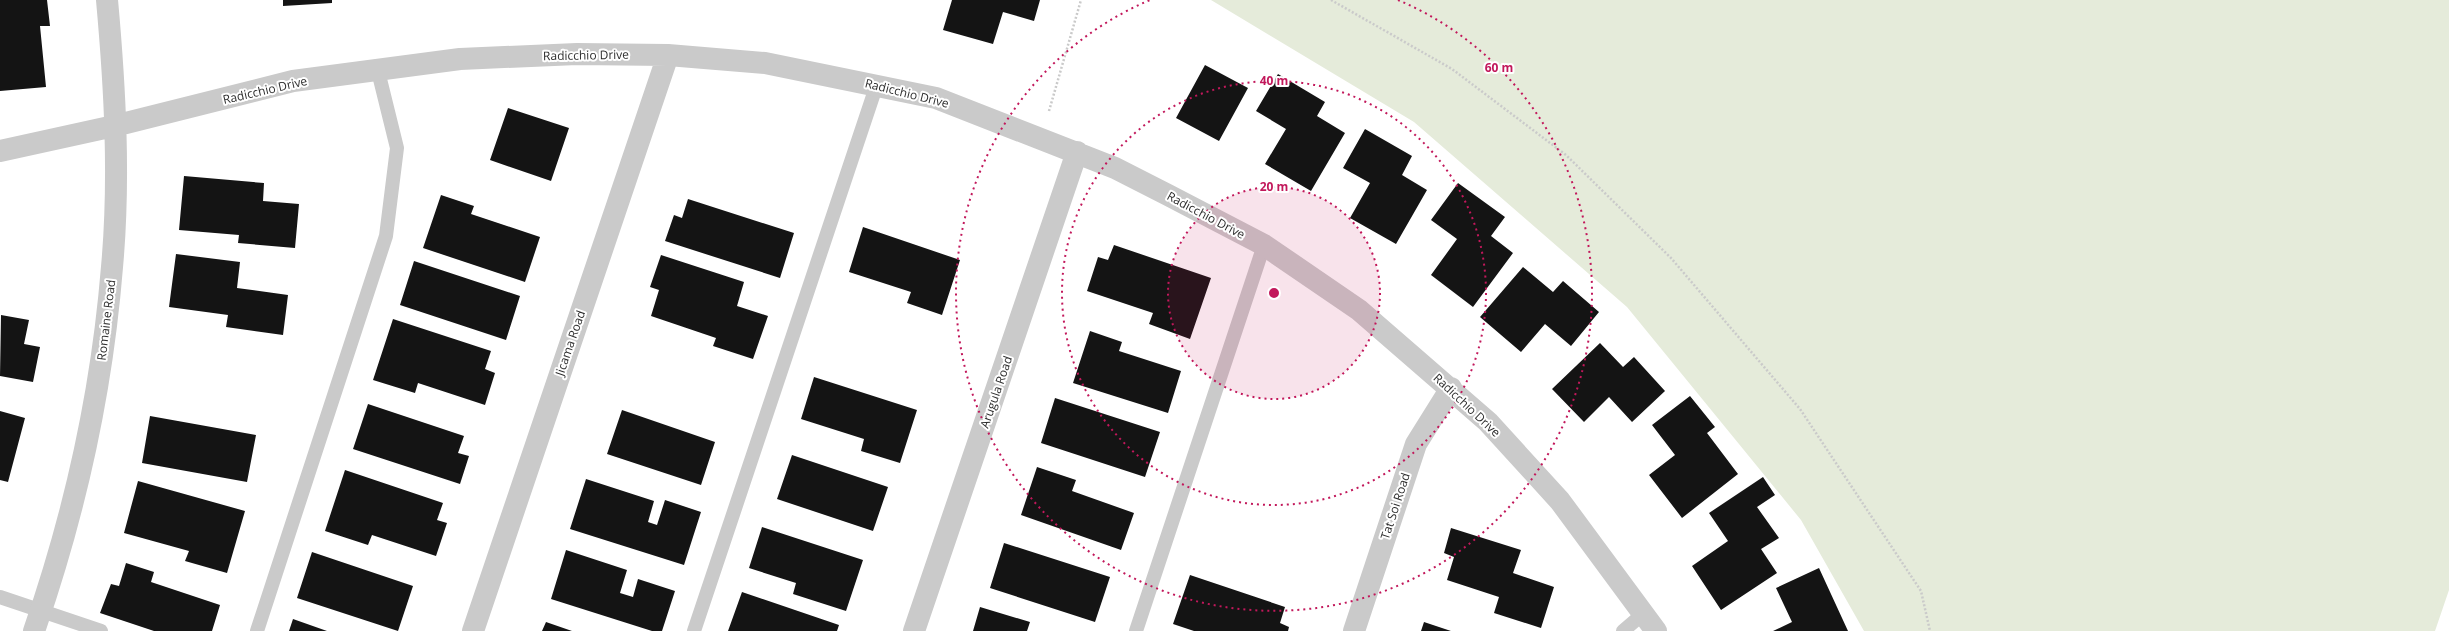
<svg xmlns="http://www.w3.org/2000/svg" width="2449" height="631" font-family="'Open Sans',sans-serif">
<style>
.green{fill:#e5ebda}
.building{fill:#141414}
.lines{fill:none;stroke-linecap:round;stroke-linejoin:round}
.path{stroke:#cacaca;stroke-width:2.5;stroke-dasharray:2 2;stroke-linecap:butt}
.lane{stroke:#cacaca;stroke-width:14}
.street{stroke:#cacaca;stroke-width:22}
.ring{fill:none;stroke:#c2185b;stroke-width:2;stroke-dasharray:2 4}
.labels{text-anchor:middle;dominant-baseline:central;stroke-width:4;stroke-linejoin:round;paint-order:stroke}
.street-label{font-size:12px;fill:#2d2d2d;stroke:#fff}
.centre{fill:#c2185b;stroke:#fff;stroke-width:2}
.ring-label{font-size:12px;text-anchor:middle;font-weight:bold;fill:#c2185b;stroke:#fff;stroke-width:4;stroke-linejoin:round;paint-order:stroke}
</style>
<rect width="100%" height="100%" fill="#fff"/>
<!-- green -->
<path class="green" d="M1211 0H2449V590L2435 631H1864L1801 520 1627 307 1414 122Z"/>
<!-- building -->
<path class="building" d="M0 0H47L50 26H40L46 87 0 91Z
M283 0H332V3L283 6Z
M952 0H1040L1034 21 1003 12 993 44 943 30Z
M1205 65 1248 88 1219 141 1176 118Z
M1278 74 1325 102 1317 116 1345 133 1311 191 1265 164 1286 129 1256 111Z
M508 108 569 128 551 181 490 160Z
M1365 129 1412 156 1402 175 1427 190 1396 244 1350 218 1370 183 1343 168Z
M184 176 264 183 263 201 299 204 295 248 238 243 239 235 179 230Z
M1458 183 1505 217 1491 236 1513 253 1473 307 1431 275 1457 239 1431 220Z
M441 195 474 206 471 214 540 237 525 282 423 248Z
M688 199 794 233 780 278 665 241 674 215 682 218Z
M863 227 960 260 942 315 907 303 911 292 849 272Z
M1114 245 1211 278 1190 339 1149 324 1153 313 1087 291 1098 257 1108 260Z
M176 254 240 262 237 288 288 295 283 335 226 327 228 315 169 307Z
M661 255 744 282 737 306 768 316 753 359 713 346 716 338 651 316 659 290 650 287Z
M414 261 520 296 506 340 400 305Z
M1523 267 1553 292 1563 281 1599 312 1571 346 1545 324 1521 352 1480 317Z
M1 315 29 320 24 344 40 347 33 382 0 376Z
M393 319 491 351 485 369 495 373 485 405 418 383 415 393 373 380Z
M1090 331 1122 342 1119 351 1181 371 1168 413 1073 383Z
M1600 343 1623 367 1634 357 1665 391 1632 422 1609 397 1584 422 1552 389Z
M814 377 917 410 900 463 861 451 864 439 801 419Z
M1690 396 1715 427 1707 433 1738 474 1682 518 1649 475 1675 455 1652 425Z
M1055 398 1160 432 1145 477 1041 443Z
M368 404 464 436 458 453 469 456 460 484 353 449Z
M622 410 715 442 701 485 607 454Z
M0 411 25 418 8 482 0 480Z
M150 416 256 435 247 482 142 463Z
M792 455 888 487 873 531 777 499Z
M1037 467 1076 480 1072 491 1134 513 1121 550 1021 515Z
M345 470 443 503 437 520 447 523 436 556 372 535 368 545 325 531Z
M1763 477 1775 495 1757 507 1779 538 1761 549 1777 573 1721 610 1692 566 1728 541 1709 513Z
M586 479 654 501 648 522 657 525 665 500 701 512 684 565 570 529Z
M138 481 245 511 227 573 185 561 189 551 124 533Z
M762 527 863 560 846 611 793 594 796 583 749 568Z
M1451 528 1521 550 1513 573 1554 587 1541 628 1494 613 1499 597 1447 580 1454 557 1444 553Z
M1004 543 1110 577 1095 622 990 588Z
M566 550 627 570 620 593 633 597 638 579 675 591 662 631H652L551 599Z
M312 552 413 586 398 631 297 598Z
M126 563 154 572 151 582 220 605 212 631H154L100 613 111 584 119 586Z
M1819 568 1848 631H1773L1792 622 1776 588Z
M1190 575 1285 607 1280 623 1289 627 1288 631H1194L1173 624Z
M742 592 839 625 837 631H728Z
M980 607 1030 622 1027 631H973Z
M293 619 327 631H289Z
M546 622 572 631H542Z
M1424 622 1451 631H1421Z"/>
<g class="lines">
<!-- path -->
<path class="path" d="M1331 0 1452 69 1566 155 1671 258 1800 409 1921 591 1930 631
M1049 111 1081 0"/>
<!-- lane -->
<path class="lane" d="M0 597 101 631
M257 631 386 236 397 148 378 71
M694 631 877 84
M1136 631 1264 245
M1623 631 1644 613"/>
<!-- street -->
<path class="street" d="M0 151 114 126 293 81 460 59 577 54 668 55 765 63 936 98 1115 168 1168 195 1264 245 1359 310 1488 422 1560 501 1656 631
M34 631C75 513 102 391 112 267 120 179 115 88 107 0
M473 631 668 55
M914 631 1077 152
M1354 631 1416 444 1451 388"/>
</g>
<!-- distance rings -->
<circle cx="1274" cy="293" r="106" fill="#c2185b" fill-opacity=".12"/>
<g class="ring">
<circle cx="1274" cy="293" r="106"/>
<circle cx="1274" cy="293" r="212"/>
<path d="M1398 0A318 318 0 1 1 1150 0"/>
</g>
<g class="labels">
<!-- street labels -->
<g class="street-label">
<text transform="translate(586 55) rotate(-1)">Radicchio Drive</text>
<text transform="translate(265 90) rotate(-13)">Radicchio Drive</text>
<text transform="translate(907 93) rotate(14)">Radicchio Drive</text>
<text transform="translate(1206 215) rotate(28)">Radicchio Drive</text>
<text transform="translate(106 320) rotate(-83)">Romaine Road</text>
<text transform="translate(570 343) rotate(-71)">Jicama Road</text>
<text transform="translate(996 392) rotate(-71)">Arugula Road</text>
<text transform="translate(1467 405) rotate(43)">Radicchio Drive</text>
<text transform="translate(1395 506) rotate(-72)">Tat Soi Road</text>
</g>
</g>
<circle cx="1274" cy="293" r="6" class="centre"/>
<g class="ring-label">
<text x="1499" y="72">60 m</text>
<text x="1274" y="85">40 m</text>
<text x="1274" y="191">20 m</text>
</g>
</svg>
